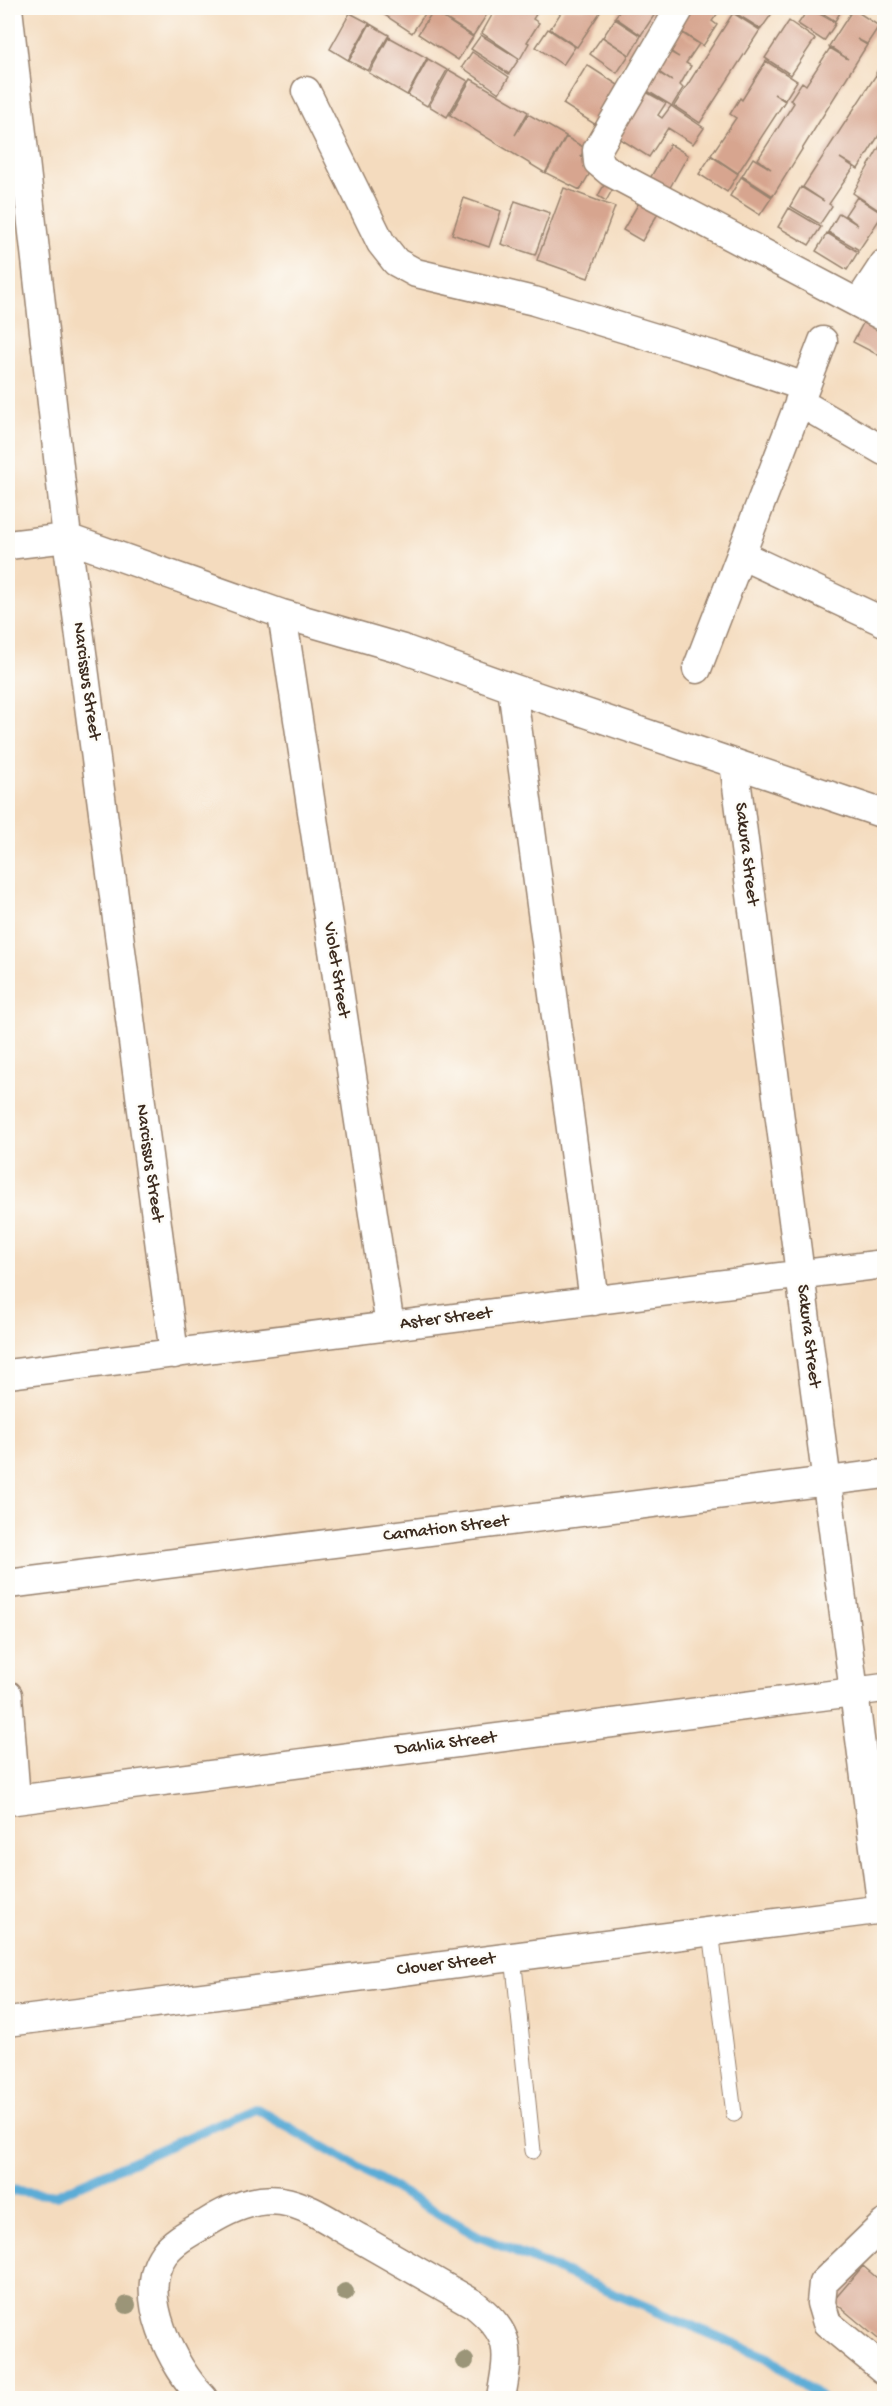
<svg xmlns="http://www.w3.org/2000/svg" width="892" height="2406" font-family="'Gochi Hand',sans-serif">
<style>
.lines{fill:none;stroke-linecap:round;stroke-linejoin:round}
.stream{stroke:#5cacd6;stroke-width:10}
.building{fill:#d7a58f}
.service-casing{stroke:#98826e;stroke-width:17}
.minor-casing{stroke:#98826e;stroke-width:31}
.service{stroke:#fff;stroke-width:15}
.minor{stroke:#fff;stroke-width:28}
.tree{fill:#9b9578}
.labels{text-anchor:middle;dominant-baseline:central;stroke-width:5;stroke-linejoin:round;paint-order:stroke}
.street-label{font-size:18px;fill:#3b2a1e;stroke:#fdfcf7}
</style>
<rect width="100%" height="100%" fill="#fdfcf7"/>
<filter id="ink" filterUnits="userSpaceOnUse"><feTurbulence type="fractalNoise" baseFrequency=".0167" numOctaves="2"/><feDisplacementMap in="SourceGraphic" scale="12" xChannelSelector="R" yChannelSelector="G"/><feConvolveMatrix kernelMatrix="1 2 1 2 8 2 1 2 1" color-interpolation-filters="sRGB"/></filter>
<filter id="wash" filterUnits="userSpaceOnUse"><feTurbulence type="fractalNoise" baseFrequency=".008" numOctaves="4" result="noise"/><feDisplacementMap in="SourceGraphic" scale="24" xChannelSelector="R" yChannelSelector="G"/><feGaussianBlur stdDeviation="1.35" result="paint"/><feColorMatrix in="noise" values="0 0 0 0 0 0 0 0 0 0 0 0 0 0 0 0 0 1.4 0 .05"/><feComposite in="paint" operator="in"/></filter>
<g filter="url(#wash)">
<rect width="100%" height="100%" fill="#f4dbbe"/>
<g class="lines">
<!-- stream -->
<path class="stream" d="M8 2190 56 2195 255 2108 478 2236 768 2358 821 2398"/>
</g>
<g id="blocks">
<!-- building -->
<path class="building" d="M379 8H422L427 11 412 33 377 10Z
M442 8H491L473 36 438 14Z
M496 8H540L533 19 539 23 527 42 529 43 520 59 482 33Z
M564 8H595L601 11 577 47 550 29Z
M622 8H640L646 12 641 8H659L641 35 615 17Z
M680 8 721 9 712 21 717 25 703 46 676 28Z
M738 8H766L773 12 761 29 735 13Z
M809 8 836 23 824 41 798 24Z
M814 8H843L835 21Z
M853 9 879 26 867 44 857 39 867 45 773 196 742 176 753 158 771 169 758 159 794 103 790 100 802 82 806 85 830 48 848 59 829 46Z
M433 11 473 37 458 60 418 34Z
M350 13 369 23 348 60 330 49Z
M733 13 760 30 700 123 674 106Z
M615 19 641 36 630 55 603 37Z
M789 21 815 39 791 75 765 58Z
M370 24 389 35 368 71 349 61Z
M673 27 699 44 686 63 691 66 680 85 683 88 672 106 636 84 648 66 672 81 649 65 661 47 679 57 661 45Z
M548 29 575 47 563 65 536 47Z
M481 35 519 59 509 74 471 49Z
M389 37 427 58 407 95 369 73Z
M602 37 629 55 617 73 590 54Z
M472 52 509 77 499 93 462 67Z
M884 58V79L876 73Z
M428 59 447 70 427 106 408 95Z
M766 61 797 81 785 100 774 94 785 101 738 173 711 155 736 118 730 114 740 98 742 100Z
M587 65 621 87 596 125 563 104Z
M449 70 468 81 447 117 429 106Z
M876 75 884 80V127L858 169 840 158 854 167 829 204 832 206 820 224 790 206 801 187 824 201 803 187Z
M471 79 528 112 515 135 528 114 566 136 545 173 450 115Z
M637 87 666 103 658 115 662 118 671 106 704 128 693 144 668 128 649 157 611 133Z
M566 137 585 148 581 156 595 164 580 190 546 173Z
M884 139V211L883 213 853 193Z
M670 144 688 155 668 191 649 180Z
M711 156 738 174 727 192 699 174Z
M741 177 772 197 760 215 730 196Z
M608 178 616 183 606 201 598 196Z
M564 188 615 207 588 278 537 260Z
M644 194 663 205 642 241 623 230Z
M857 197 883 214 859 250 828 232 839 213 858 225 845 215Z
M464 198 501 211 489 247 452 234Z
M515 201 550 213 535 255 501 244Z
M789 208 821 227 809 245 778 227Z
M827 233 858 252 847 270 816 251Z
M868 314 884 323V358L853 342Z
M863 2266 884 2284V2344L833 2301Z"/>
</g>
</g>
<g filter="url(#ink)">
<use href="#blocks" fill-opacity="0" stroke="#98826e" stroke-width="1.5"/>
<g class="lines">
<defs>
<path id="service" d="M711 1931 734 2114
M513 1956 533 2151"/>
<path id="minor" d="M8 8 67 538 174 1354
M680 8 597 150 598 162 610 172 884 317
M306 91 381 243 396 262 416 273 534 301 718 357 805 387
M859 302 884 264
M799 402 884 451
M8 545 67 538 282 614 403 649 512 688 884 814
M741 555 884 622
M282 614 390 1326
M697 669 823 341
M512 688 594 1301
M734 763 882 1909
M8 1374 884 1264
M8 1584 884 1474
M8 1695 16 1800
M8 1801 884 1688
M8 2022 884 1909
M884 2224 823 2283 821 2303 827 2323 884 2370
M203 2398C173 2368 135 2294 164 2254 174 2240 193 2231 208 2222 229 2209 255 2197 281 2201 309 2205 335 2225 359 2238 397 2260 436 2282 474 2304 514 2336 509 2352 501 2398"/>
</defs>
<!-- service casing -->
<use href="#service" class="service-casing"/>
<!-- minor casing -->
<use href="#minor" class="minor-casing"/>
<!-- service -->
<use href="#service" class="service"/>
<!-- minor -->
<use href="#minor" class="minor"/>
</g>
<!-- trees -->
<g class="tree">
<circle cx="345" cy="2292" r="9"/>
<circle cx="127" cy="2305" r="9"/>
<circle cx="465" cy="2361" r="9"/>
</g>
</g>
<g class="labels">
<!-- street labels -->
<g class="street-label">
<text transform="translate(86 681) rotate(82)">Narcissus Street</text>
<text transform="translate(746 854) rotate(83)">Sakura Street</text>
<text transform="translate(336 970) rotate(81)">Violet Street</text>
<text transform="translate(149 1163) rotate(82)">Narcissus Street</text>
<text transform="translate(446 1319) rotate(-7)">Aster Street</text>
<text transform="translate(808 1336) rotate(83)">Sakura Street</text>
<text transform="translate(446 1529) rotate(-7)">Carnation Street</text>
<text transform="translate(446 1744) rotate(-7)">Dahlia Street</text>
<text transform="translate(446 1965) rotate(-7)">Clover Street</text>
</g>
</g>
<!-- margin -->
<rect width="892" height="2406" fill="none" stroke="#fdfcf7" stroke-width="30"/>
</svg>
